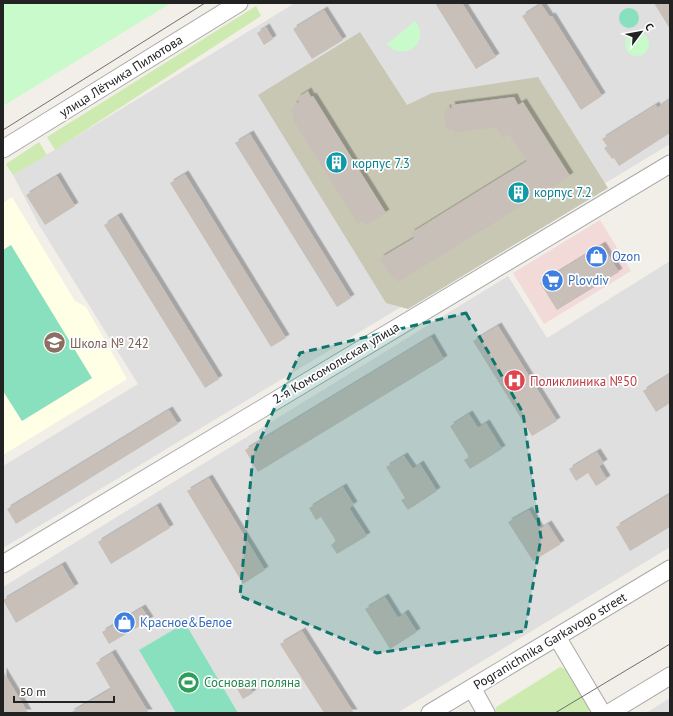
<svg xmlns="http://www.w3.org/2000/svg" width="673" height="716" font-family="'PT Sans',sans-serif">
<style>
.residential{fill:#e0dfdf}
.commercial{fill:#f2dad9}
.education{fill:#ffffe5}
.construction{fill:#c7c7b4}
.grass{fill:#cdebb0}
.park{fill:#c8facc}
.pitch{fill:#88e0be}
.building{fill:#c7bfb8;filter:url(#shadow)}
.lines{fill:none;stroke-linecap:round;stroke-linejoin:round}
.minor-casing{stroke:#a9a9a9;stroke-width:19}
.minor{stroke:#fff;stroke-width:17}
.tram{stroke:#707070;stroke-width:1}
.marked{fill:#0f766e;fill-opacity:0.2;stroke:#0f766e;stroke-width:3;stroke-dasharray:8 5;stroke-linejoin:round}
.labels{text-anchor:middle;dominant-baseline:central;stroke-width:3.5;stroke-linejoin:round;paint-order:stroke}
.street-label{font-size:13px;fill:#222;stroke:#fff}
.culture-label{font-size:13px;fill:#0d838f;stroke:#fff;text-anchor:start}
.shop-label{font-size:13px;fill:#366cbe;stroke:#fff;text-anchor:start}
.education-label{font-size:13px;fill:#785e54;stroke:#fff;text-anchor:start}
.health-label{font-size:13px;fill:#be3a42;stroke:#fff;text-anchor:start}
.leisure-label{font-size:13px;fill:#27864d;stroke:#fff;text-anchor:start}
</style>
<defs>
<filter id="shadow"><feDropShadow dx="3.5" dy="-3.5" stdDeviation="0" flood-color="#0004"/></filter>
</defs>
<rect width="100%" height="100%" fill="#f2efe9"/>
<!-- residential -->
<path class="residential" d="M295 3H670V144L3 548V466L138 384 39 225 13 175Z
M670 261V547L397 713H3V587L508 276 547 338Z
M670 698V713H646Z"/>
<!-- commercial -->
<path class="commercial" d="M600 220 631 271 544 324 513 273Z"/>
<!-- education -->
<path class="education" d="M12 197 75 301 86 307 127 379 3 455V203Z"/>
<!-- construction -->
<path class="construction" d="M360 32 407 105 432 93 538 77 608 188 408 309 386 303 258 95Z"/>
<!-- grass -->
<path class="grass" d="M256 6 261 16 55 150 47 137Z
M39 142 47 155 13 175 6 164Z
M560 667 569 671 590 706 589 713H495L496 707Z"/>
<!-- park -->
<path class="park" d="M3 3H171L3 106Z
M415 21C432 41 404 64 387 44Z
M625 44a12 12 0 1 1 24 0a12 12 0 1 1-24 0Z"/>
<!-- pitch -->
<path class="pitch" d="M619 18a10 10 0 1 1 20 0a10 10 0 1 1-20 0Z
M11 245 92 378 22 421 3 391V250Z
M185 623 238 713H239H176L139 650Z"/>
<!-- building -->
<path class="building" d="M435 3H462L496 57 476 69Z
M654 3H670V29Z
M541 4 550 17 552 16 602 96 581 110 522 16Z
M324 10 343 40 312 59 293 29Z
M266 27 273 39 264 45 257 33Z
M308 91 311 97 313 96 386 213 366 225 363 221 358 224 292 118 294 116 291 111 295 108 293 105 299 102 297 98Z
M514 97 518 105 523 102 570 176 398 282 396 279 394 280 380 259 382 257 414 238 411 233 527 161 509 134 503 138 496 127 454 133V130L449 131 448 127 445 128 444 113 447 112 446 108H452L451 105Z
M670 99V133L619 166 614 158 612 159 604 148 607 146 602 139 656 105 657 108Z
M250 134 351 298 337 307 235 143Z
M185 174 286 338 271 347 170 183Z
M57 176 75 206 45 225 26 195Z
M118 216 219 379 205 388 104 225Z
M602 245 619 272 557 310 540 283Z
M498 326 557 421 532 436 473 341Z
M431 337 444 359 258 472 245 450Z
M670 374V403L656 412 643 391Z
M169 410 178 424 16 524 7 509Z
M469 414 478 428 486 423 502 449 470 469 464 460 469 457 450 426Z
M597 452 604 463 599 466 607 479 596 486 588 473 576 481 569 469Z
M404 456 413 469 420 464 437 491 408 510 401 500 405 498 386 467Z
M209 478 265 570 243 584 187 491Z
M343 487 354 505 349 508 367 536 337 554 331 545 336 541 321 517 316 520 309 508Z
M670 494V527L630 551 616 527Z
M157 506 170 528 111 564 98 542Z
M529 510 540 529 548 524 561 544 533 561 508 522Z
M62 565 75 587 16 623 3 600Z
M385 597 398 618 405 613 417 632 390 649 365 609Z
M142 608 150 620 109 644 102 632Z
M302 631 354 713H324L290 660 280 644Z
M112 653 149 713H70L111 689 96 663Z
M3 671 18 696 28 713H3Z
M247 683 253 693 243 699 237 689Z"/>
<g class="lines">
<defs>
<path id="minor" d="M3 149 239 3
M3 564 670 164
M557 637 602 713
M472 688 486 713
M430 713 670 569
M609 713 670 676"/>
</defs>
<!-- minor casing -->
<use href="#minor" class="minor-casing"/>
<!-- minor -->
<use href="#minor" class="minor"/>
<!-- tram -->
<path class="tram" d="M3 130 205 3
M555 713 670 644"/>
</g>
<!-- marked area -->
<path class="marked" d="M466 313 523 413 541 538 525 631 377 653 240 596 253 455 300 353Z"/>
<!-- icons -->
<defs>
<symbol id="building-disc" viewBox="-11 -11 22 22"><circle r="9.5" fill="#0f9aa8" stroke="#fff"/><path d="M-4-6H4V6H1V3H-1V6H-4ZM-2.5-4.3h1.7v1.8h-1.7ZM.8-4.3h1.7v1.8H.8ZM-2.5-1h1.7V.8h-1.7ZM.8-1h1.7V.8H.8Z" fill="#fff"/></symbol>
<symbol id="shop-disc" viewBox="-11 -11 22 22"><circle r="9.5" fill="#3f7fe0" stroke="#fff"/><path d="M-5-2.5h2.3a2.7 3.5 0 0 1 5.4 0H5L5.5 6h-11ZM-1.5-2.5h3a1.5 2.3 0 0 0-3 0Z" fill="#fff"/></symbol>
<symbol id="supermarket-disc" viewBox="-11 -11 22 22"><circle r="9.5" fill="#3f7fe0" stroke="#fff"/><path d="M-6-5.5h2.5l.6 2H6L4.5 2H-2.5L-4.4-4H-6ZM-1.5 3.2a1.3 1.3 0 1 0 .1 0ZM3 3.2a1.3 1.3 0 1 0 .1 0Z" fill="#fff"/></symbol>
<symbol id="school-disc" viewBox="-11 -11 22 22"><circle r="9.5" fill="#8d6e63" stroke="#fff"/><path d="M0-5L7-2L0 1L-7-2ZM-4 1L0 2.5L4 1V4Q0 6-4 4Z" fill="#fff"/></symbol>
<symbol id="hospital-disc" viewBox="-11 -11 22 22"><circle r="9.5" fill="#e0444e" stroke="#fff"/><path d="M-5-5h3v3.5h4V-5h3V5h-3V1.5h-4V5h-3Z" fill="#fff"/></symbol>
<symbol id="stadium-disc" viewBox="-11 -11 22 22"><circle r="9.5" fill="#2e9e5b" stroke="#fff"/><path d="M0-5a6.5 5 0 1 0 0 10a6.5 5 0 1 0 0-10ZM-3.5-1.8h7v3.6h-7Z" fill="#fff"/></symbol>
</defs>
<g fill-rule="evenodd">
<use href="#building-disc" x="324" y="150" width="25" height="25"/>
<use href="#building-disc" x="506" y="180" width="25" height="25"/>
<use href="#shop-disc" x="584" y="244" width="25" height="25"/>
<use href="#supermarket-disc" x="540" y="268" width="25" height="25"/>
<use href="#school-disc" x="42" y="330" width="25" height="25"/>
<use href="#hospital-disc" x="502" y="368" width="25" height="25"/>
<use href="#shop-disc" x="112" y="610" width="25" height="25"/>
<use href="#stadium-disc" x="176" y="670" width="25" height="25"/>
</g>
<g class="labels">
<!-- street labels -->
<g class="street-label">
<text transform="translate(121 76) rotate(-32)">улица Лётчика Пилютова</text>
<text transform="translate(336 363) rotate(-31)">2-я Комсомольская улица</text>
<text transform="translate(550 641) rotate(-31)">Pogranichnika Garkavogo street</text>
</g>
<!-- culture labels -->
<g class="culture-label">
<text x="352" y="163">корпус 7.3</text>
<text x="534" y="192">корпус 7.2</text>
</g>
<!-- shop labels -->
<g class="shop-label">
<text x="612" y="256">Ozon</text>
<text x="568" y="280">Plovdiv</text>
<text x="140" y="622">Красное&amp;Белое</text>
</g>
<!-- education labels -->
<g class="education-label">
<text x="70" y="343">Школа № 242</text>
</g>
<!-- health labels -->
<g class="health-label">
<text x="530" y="381">Поликлиника №50</text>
</g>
<!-- leisure labels -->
<g class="leisure-label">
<text x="204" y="682">Сосновая поляна</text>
</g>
</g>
<!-- border -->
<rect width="673" height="716" fill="none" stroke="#222222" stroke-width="8"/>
<!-- north arrow -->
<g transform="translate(641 32) rotate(58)" stroke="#ffffff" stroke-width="3" paint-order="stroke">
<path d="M0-3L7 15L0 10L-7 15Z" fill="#222222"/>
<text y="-6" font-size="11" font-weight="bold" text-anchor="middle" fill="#222222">С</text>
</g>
<!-- scale -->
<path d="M14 696v6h100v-6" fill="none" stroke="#222222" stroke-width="2"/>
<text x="20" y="696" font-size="12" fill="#222222" stroke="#ffffff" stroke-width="3" paint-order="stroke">50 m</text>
</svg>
